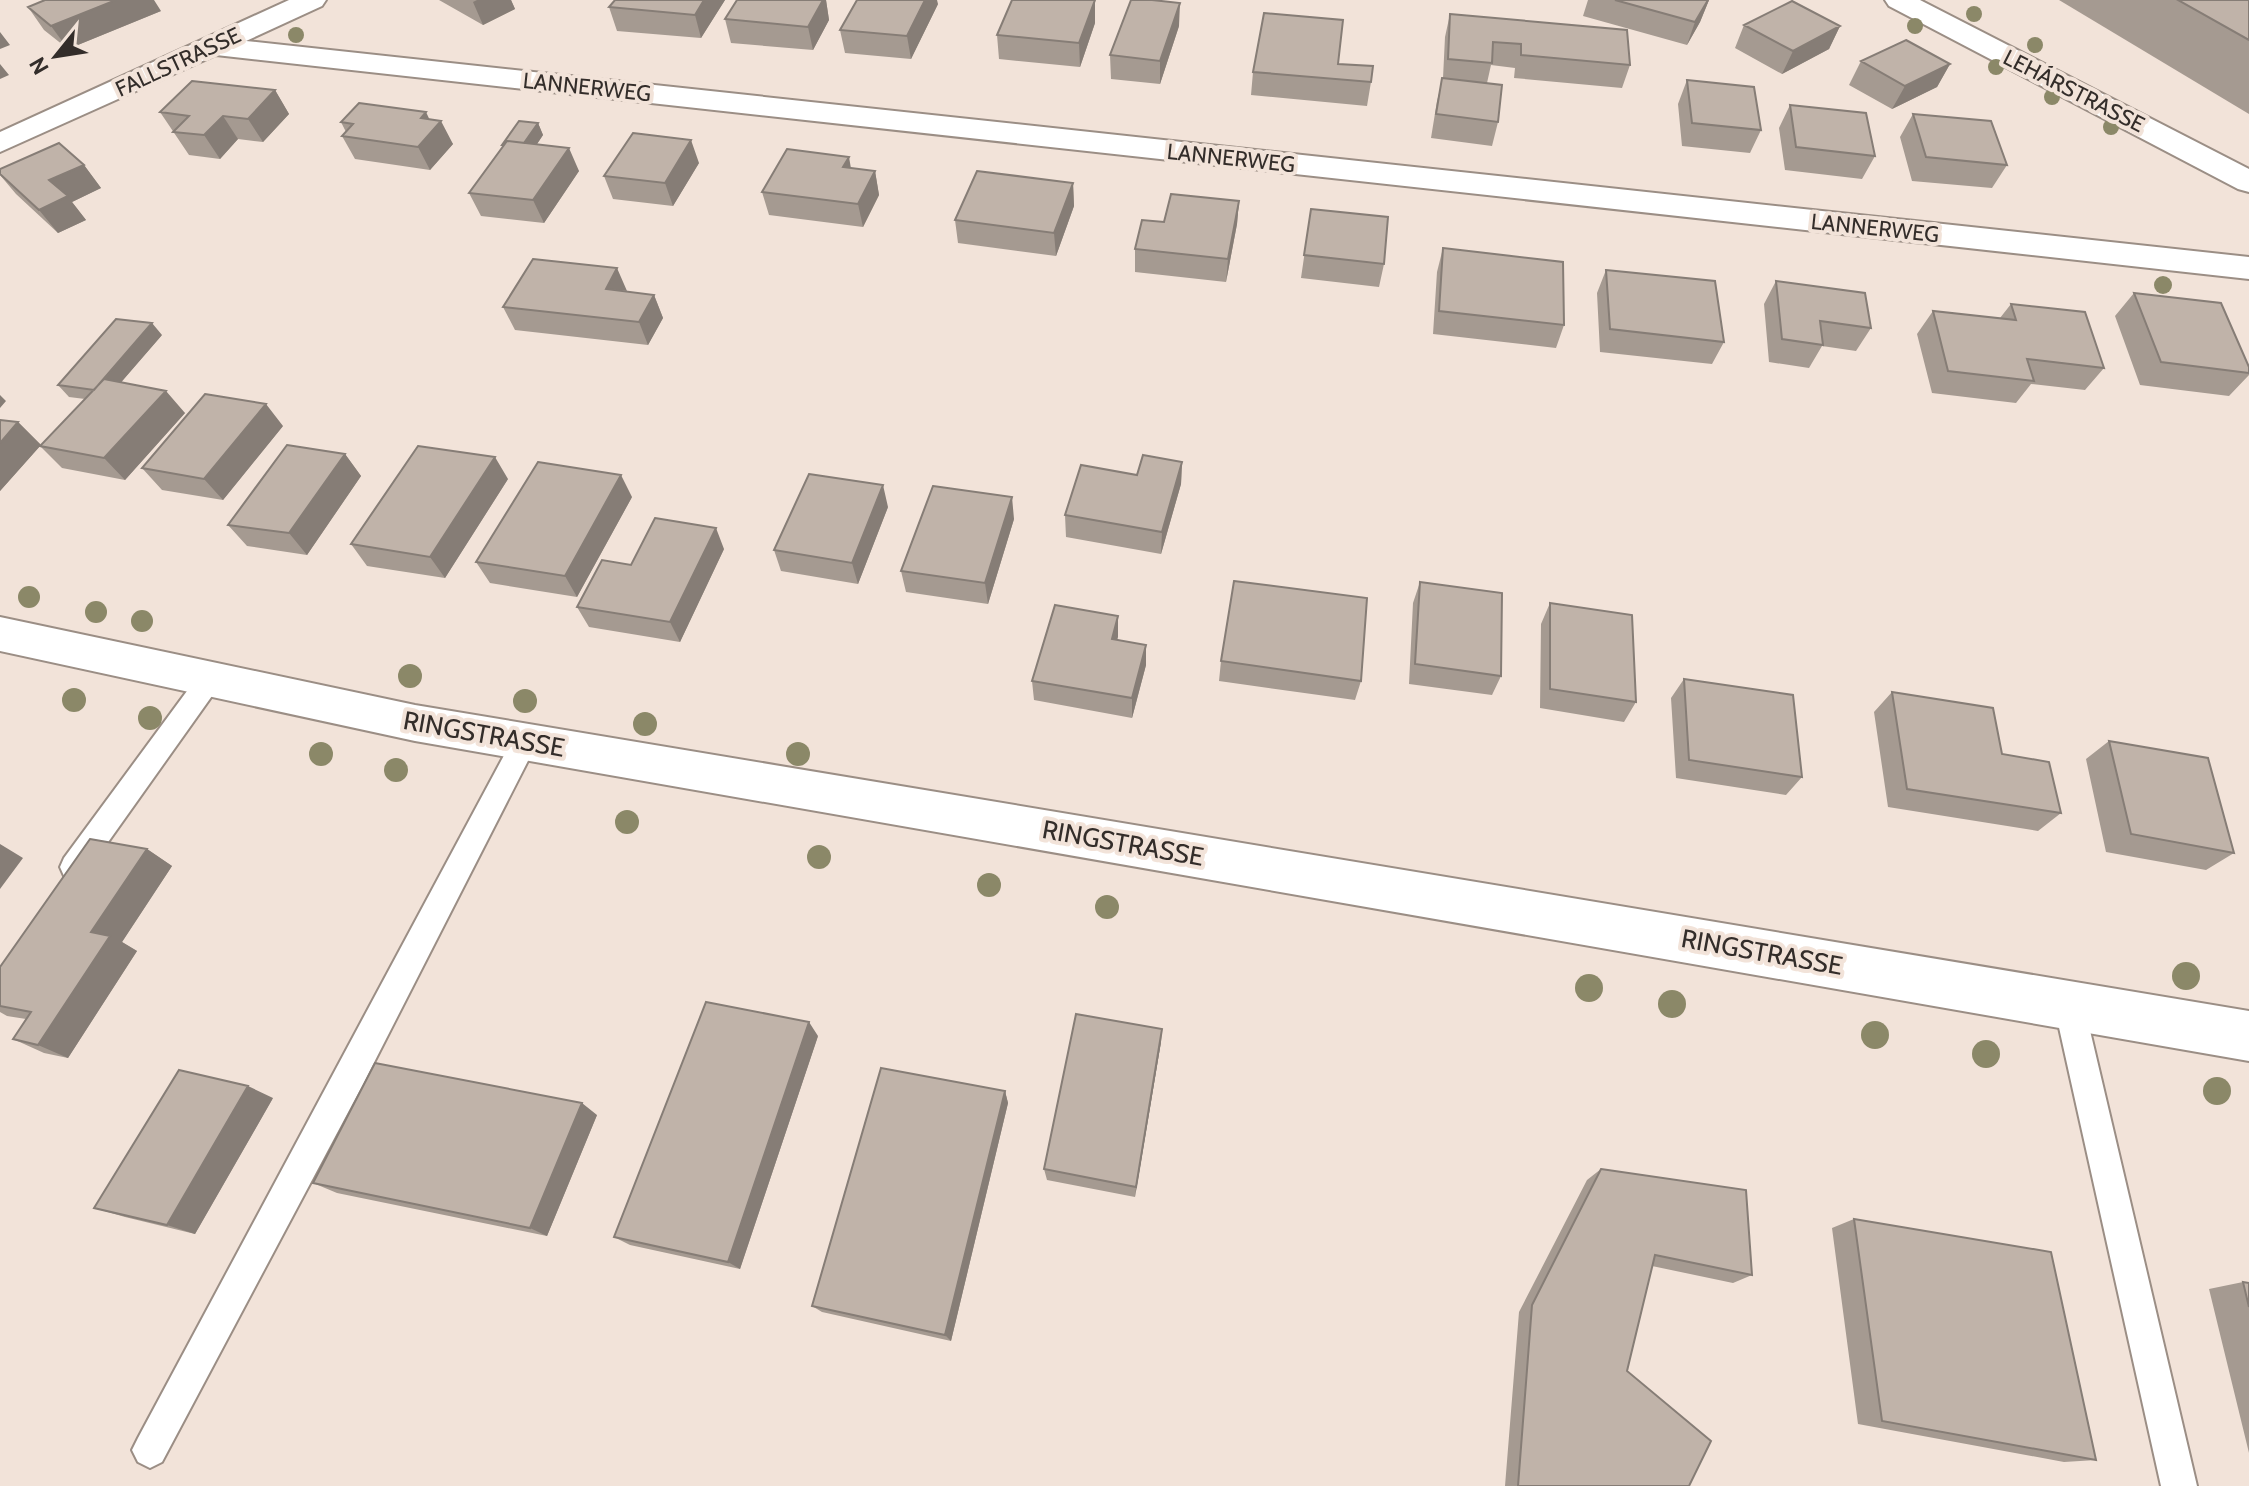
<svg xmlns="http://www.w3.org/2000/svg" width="2249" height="1486" font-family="Cabin,sans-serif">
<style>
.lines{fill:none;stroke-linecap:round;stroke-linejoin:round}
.service-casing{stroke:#9b8e85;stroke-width:4}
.minor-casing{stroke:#9b8e85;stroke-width:4}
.service{fill:#fff;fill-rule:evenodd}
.minor{fill:#fff;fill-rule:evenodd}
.tree{fill:#8b8868}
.wall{fill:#a59a91}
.shaded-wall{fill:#867d76}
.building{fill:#c0b3a9;stroke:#867d76;stroke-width:2}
.labels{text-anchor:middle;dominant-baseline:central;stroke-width:8;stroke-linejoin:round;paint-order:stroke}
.far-street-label{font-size:22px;fill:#332d2a;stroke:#f2e3d9}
.street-label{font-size:26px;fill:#332d2a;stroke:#f2e3d9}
</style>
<rect width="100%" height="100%" fill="#f2e3d9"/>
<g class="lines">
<defs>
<path id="service" d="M210 669 219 672 223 679 219 686 84 876 74 879 64 876 60 867 64 858 201 672Z
M525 730 534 733 538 741 534 749 362 1086 162 1462 150 1468 138 1462 132 1450 138 1438 516 733Z
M2069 991 2079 995 2084 1005 2197 1486H2161L2054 1005 2059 995Z"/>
<path id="minor" d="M289 0H326L322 6 246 41 2249 257V279L216 55 0 152V132Z
M1885 0H1920L2249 169V192L2238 189 1889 6Z
M0 617 415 705 2249 1011V1061L415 741 0 651Z"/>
</defs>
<!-- service casing -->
<use href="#service" class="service-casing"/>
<!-- minor casing -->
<use href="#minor" class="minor-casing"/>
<!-- service -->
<use href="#service" class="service"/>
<!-- minor -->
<use href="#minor" class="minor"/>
</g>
<!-- trees -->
<g class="tree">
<circle cx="1974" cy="14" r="8"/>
<circle cx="1915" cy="26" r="8"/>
<circle cx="296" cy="35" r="8"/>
<circle cx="2035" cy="45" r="8"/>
<circle cx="1996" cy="67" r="8"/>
<circle cx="2052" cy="97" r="8"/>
<circle cx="2111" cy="127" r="8"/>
<circle cx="2163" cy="285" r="9"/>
<circle cx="29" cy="597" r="11"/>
<circle cx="96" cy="612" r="11"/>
<circle cx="142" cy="621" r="11"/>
<circle cx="410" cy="676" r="12"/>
<circle cx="74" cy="700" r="12"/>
<circle cx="525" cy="701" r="12"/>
<circle cx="150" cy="718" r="12"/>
<circle cx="645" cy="724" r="12"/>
<circle cx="321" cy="754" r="12"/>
<circle cx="798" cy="754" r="12"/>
<circle cx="396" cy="770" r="12"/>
<circle cx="627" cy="822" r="12"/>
<circle cx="819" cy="857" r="12"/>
<circle cx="989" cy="885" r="12"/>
<circle cx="1107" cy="907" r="12"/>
<circle cx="2186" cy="976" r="14"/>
<circle cx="1589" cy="988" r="14"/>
<circle cx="1672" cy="1004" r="14"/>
<circle cx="1875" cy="1035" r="14"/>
<circle cx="1986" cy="1054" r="14"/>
<circle cx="2217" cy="1091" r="14"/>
</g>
<!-- wall -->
<path class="wall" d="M439 0H511L515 9 483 25Z
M615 0H725L701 38 617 31 609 7Z
M737 0H826L829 20 813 50 731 43 725 19Z
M1588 0H1709L1700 22 1687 45 1583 16Z
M2059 0H2249V114Z
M938 4 911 59 845 53 840 30Z
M28 7 161 11 68 49 44 30Z
M1450 14 1630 65 1622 88 1514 78 1515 68 1491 65 1487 83 1498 122 1492 146 1431 138 1437 101 1443 78 1445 37Z
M1095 23 1080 67 999 59 997 35Z
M1744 25 1840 26 1829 49 1782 74 1735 48Z
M1179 26 1160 84 1111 79 1110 55Z
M1861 61 1950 64 1937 87 1892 109 1849 85Z
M1338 64 1371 82 1367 106 1251 95 1253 72Z
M1687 80 1761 130 1750 153 1682 146 1678 104Z
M275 90 289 114 263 142 238 139 220 159 189 155 160 112Z
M1790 105 1875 156 1862 179 1785 170 1779 128Z
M1913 114 2007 165 1992 188 1912 181 1900 137Z
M429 119 453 144 430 170 355 159 342 136 346 132 341 122Z
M538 123 543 135 537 144 579 171 544 223 481 216 469 193 503 146 502 145Z
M699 163 673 206 613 199 604 176Z
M84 165 101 188 72 202 86 220 58 233 16 194 0 175V169Z
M851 168 875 171 879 195 863 227 769 215 762 192Z
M1073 183 1074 206 1056 256 958 243 955 220Z
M1239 201 1237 224 1226 282 1135 272V249L1164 222Z
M1311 209 1384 264 1379 287 1301 278Z
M1443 248 1564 325 1556 348 1433 334 1437 272Z
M1606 270 1724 342 1712 364 1600 352 1597 293Z
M1776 281 1871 328 1856 351 1822 346 1809 368 1769 362 1764 304Z
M626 292 654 295 663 318 648 345 515 330 503 307Z
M2134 293 2249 367V375L2229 396 2140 385 2115 316Z
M2011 304 2104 368 2085 390 2031 384 2016 403 1932 393 1917 334 1933 311 2000 318Z
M162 335 121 382 185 413 125 480 62 468 40 446 0 491V420L18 422 41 445 85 399 69 397 58 385Z
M283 426 223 500 162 490 142 468Z
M345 454 361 476 307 555 247 546 228 525Z
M1182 462 1181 484 1161 554 1066 537 1065 515 1137 475Z
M508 479 445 578 367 566 351 544Z
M632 497 577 597 490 583 476 562Z
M888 507 858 584 781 571 774 550Z
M1014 519 988 604 906 592 901 571Z
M724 549 680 642 589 627 577 607 631 565Z
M1420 582 1501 676 1492 695 1409 684 1413 603Z
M1550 603 1636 702 1624 722 1540 708 1541 624Z
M1118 616 1117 640 1146 645V665L1132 718 1034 700 1032 681Z
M1221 661 1361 681 1355 700 1219 681Z
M1684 679 1802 777 1786 795 1676 778 1671 698Z
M1892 692 2002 754 2061 813 2038 831 1888 807 1874 712Z
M2109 741 2234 853 2206 870 2106 852 2086 759Z
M147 849 172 866 122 942 137 951 68 1058 44 1053 13 1039 26 1019 7 1016 0 1012V967Z
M818 1036 740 1269 630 1245 614 1237Z
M1161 1042 1135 1197 1047 1180 1044 1169Z
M1005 1091 1008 1103 951 1341 822 1312 812 1306Z
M273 1098 195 1234 125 1217 94 1208Z
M597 1115 547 1236 337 1193 313 1183Z
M1601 1169 1752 1275 1733 1283 1652 1266 1627 1371 1689 1486H1505L1519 1312 1587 1180Z
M1854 1219 2096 1460 2064 1462 1858 1424 1832 1228Z
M2243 1282 2249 1283V1453L2209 1289Z"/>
<!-- shaded-wall -->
<path class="shaded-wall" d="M116 0H154L161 11 68 49 51 26Z
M477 0H511L515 9 483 25 473 2Z
M704 0H725L701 38 695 15Z
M823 0H826L829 20 813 50 808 27Z
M925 0H937L938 4 911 59 907 36Z
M1095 0V23L1080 67 1079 43Z
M1709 0 1700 22 1687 45 1695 22Z
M1180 3 1179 26 1160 84V61Z
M1840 26 1829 49 1782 74 1793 51Z
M0 32 10 45 0 49Z
M0 64 9 75 0 79Z
M1950 64 1937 87 1892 109 1905 86Z
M275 90 289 114 263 142 248 119Z
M426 112 434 129 441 121 453 144 430 170 418 147 421 118Z
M223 116 238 139 220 159 204 135Z
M538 123 543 135 527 159 522 147Z
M691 140 699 163 673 206 665 183Z
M569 148 579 171 544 223 533 200Z
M849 157 853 180 843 167Z
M84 165 101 188 72 202 86 220 58 233 39 210 49 180Z
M875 171 879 195 863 227 858 204Z
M1073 183 1074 206 1056 256 1054 233Z
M1239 201 1237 224 1226 282 1228 259Z
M617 268 627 291 606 289Z
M654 295 663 318 648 345 639 322Z
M152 323 162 335 105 401 95 390Z
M166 391 185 413 125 480 104 458Z
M0 395 6 401 0 408Z
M266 404 283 426 223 500 204 479Z
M18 422 41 445 0 491V443Z
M345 454 361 476 307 555 289 533Z
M495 457 508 479 445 578 430 557Z
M1182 462 1181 484 1161 554 1162 532Z
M621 475 632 497 577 597 565 576Z
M883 485 888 507 858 584 852 563Z
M1012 497 1014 519 988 604 985 583Z
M716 528 724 549 680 642 670 622Z
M1118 616V637L1112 659V639Z
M1146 645V665L1132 718V698Z
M0 844 23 858 0 889Z
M147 849 172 866 122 942 137 951 68 1058 38 1045 91 932Z
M809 1022 818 1036 740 1269 728 1262Z
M1162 1029 1161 1042 1135 1197 1136 1187Z
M248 1086 273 1098 195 1234 167 1225Z
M1005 1091 1008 1103 951 1341 945 1335Z
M582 1103 597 1115 547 1236 530 1228Z"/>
<!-- building -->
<path class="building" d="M45 0H116L51 26 28 7Z
M615 0H704L695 15 609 7Z
M737 0H823L808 27 725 19Z
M857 0H925L907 36 840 30Z
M1012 0H1095L1079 43 997 35Z
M1131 0H1152L1180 3 1160 61 1110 55Z
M1615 0H1708L1695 22Z
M2178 0H2249V40Z
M1792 1 1840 26 1793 51 1744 25Z
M1264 13 1343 20 1338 64 1373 66 1371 82 1253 72Z
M1450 14 1627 30 1630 65 1521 55V44L1493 42 1492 63 1448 59Z
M1906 40 1950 64 1905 86 1861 61Z
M1442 78 1502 85 1498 122 1436 114Z
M1687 80 1754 87 1761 130 1692 123Z
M192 81 275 90 248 119 223 116 204 135 173 132 189 116 160 112Z
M359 103 426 112 421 118 441 121 418 147 342 136 353 124 341 122Z
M1790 105 1866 113 1875 156 1796 147Z
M1913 114 1991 121 2007 165 1926 157Z
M519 121 538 123 524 143 507 141 504 145H502Z
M633 133 691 140 665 183 604 176Z
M507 141 569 148 533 200 469 193Z
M59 143 84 165 49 180 68 196 39 210 0 174V169Z
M787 149 849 157 843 167 875 171 858 204 762 192Z
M977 171 1073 183 1054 233 955 220Z
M1171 194 1239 201 1228 259 1135 249 1142 220 1164 222Z
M1311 209 1388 217 1384 264 1304 255Z
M1443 248 1563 262 1564 325 1439 311Z
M533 259 617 268 606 289 654 295 639 322 503 307Z
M1606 270 1715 281 1724 342 1610 329Z
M1776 281 1865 293 1871 328 1820 321 1823 345 1782 339Z
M2134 293 2221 303 2249 367V373L2161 362Z
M2011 304 2085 312 2104 368 2027 359 2034 381 1948 371 1933 311 2016 320Z
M116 319 152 323 94 390 58 385Z
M104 379 166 391 104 458 40 446Z
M205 394 266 404 204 479 142 468Z
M0 420 18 422 0 443Z
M287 445 345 454 289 533 228 525Z
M418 446 495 457 430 557 351 544Z
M1143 455 1182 462 1162 532 1065 515 1081 465 1137 475Z
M538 462 621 475 565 576 476 562Z
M809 474 883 485 852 563 774 550Z
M933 486 1012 497 985 583 901 571Z
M655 518 716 528 670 622 577 607 602 560 631 565Z
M1234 581 1367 598 1361 681 1221 661Z
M1420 582 1502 593 1501 676 1415 664Z
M1550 603 1632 615 1636 702 1550 689Z
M1055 605 1118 616 1112 639 1146 645 1132 698 1032 681Z
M1684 679 1793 695 1802 777 1689 760Z
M1892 692 1993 708 2002 754 2049 762 2061 813 1907 789Z
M2109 741 2208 758 2234 853 2131 834Z
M90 839 147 849 91 932 110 936 38 1045 13 1039 31 1012 0 1006V967Z
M706 1002 809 1022 728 1262 614 1237Z
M1076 1014 1162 1029 1136 1187 1044 1169Z
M375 1063 582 1103 530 1228 313 1183Z
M881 1068 1005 1091 945 1335 812 1306Z
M179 1070 248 1086 167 1225 94 1208Z
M1601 1169 1746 1190 1752 1275 1655 1255 1627 1371 1711 1441 1689 1486H1518L1532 1305Z
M1854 1219 2051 1252 2096 1460 1882 1421Z
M2243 1282 2249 1283V1307Z"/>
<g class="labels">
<!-- far-street labels -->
<g class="far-street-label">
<text transform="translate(178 62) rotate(-25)">FALLSTRASSE</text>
<text transform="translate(587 87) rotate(6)">LANNERWEG</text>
<text transform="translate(2074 91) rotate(27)">LEHÁRSTRASSE</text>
<text transform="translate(1231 158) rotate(6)">LANNERWEG</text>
<text transform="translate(1875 228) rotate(6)">LANNERWEG</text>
</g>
<!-- street labels -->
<g class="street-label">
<text transform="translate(484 734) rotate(10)">RINGSTRASSE</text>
<text transform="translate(1123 843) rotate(10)">RINGSTRASSE</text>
<text transform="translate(1762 952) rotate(10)">RINGSTRASSE</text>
</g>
</g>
<!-- north arrow -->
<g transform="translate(56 56) rotate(240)" stroke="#f2e3d9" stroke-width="6" paint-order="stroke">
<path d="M0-6L14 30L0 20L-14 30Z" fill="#332d2a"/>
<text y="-12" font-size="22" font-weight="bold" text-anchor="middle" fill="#332d2a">N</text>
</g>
</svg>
